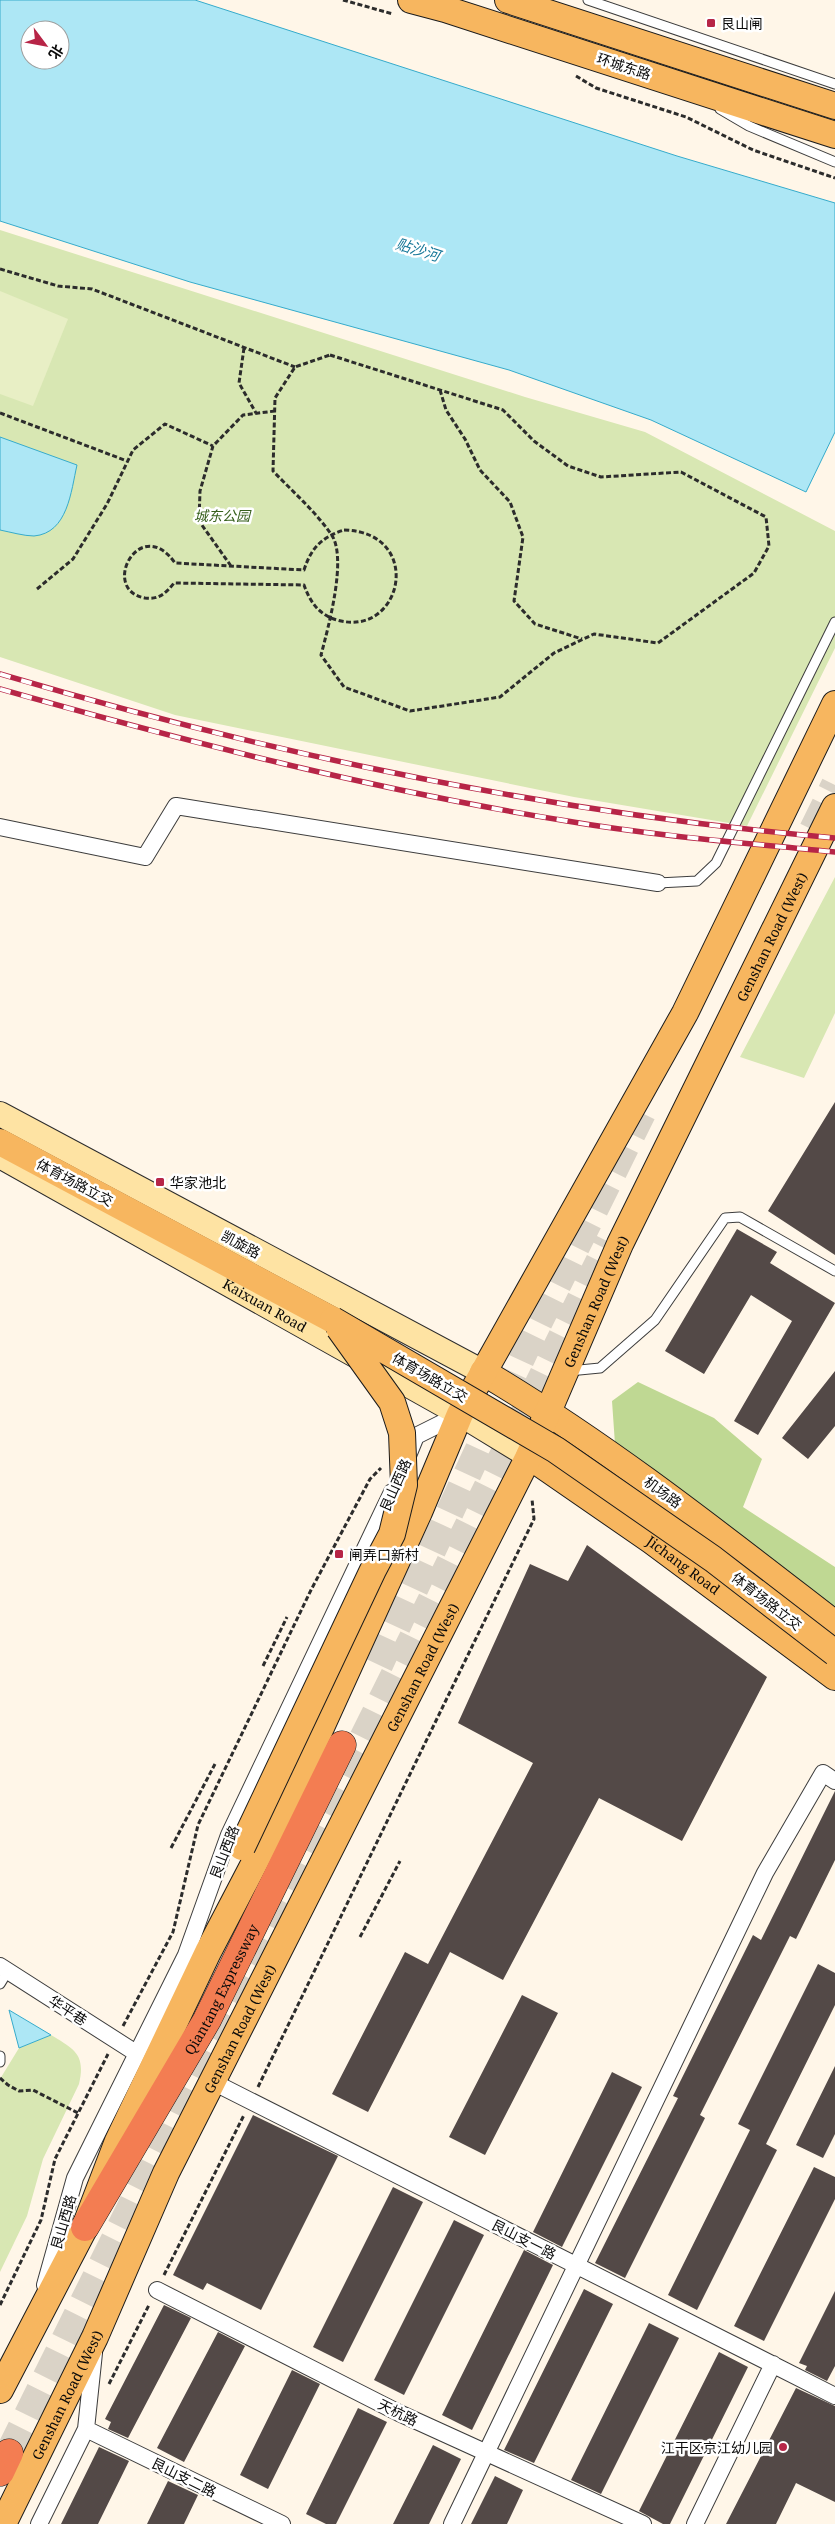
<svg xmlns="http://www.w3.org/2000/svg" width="835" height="2524" font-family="'Noto Serif','Noto Sans SC',serif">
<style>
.green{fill:#d8e7b3}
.forest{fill:#bfd893}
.pitch{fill:#e8efc5}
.water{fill:#ade7f5;stroke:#36abcb;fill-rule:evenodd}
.building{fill:#534947}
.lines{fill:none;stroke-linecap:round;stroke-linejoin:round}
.highway-tunnel{stroke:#dad3c7;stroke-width:28;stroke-dasharray:28 14;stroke-linecap:butt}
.lane-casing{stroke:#3d3d3d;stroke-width:11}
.street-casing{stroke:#3d3d3d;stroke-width:18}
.secondary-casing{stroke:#2c2c2c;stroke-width:26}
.primary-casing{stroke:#1b1b1b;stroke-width:28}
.highway-casing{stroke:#1b1b1b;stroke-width:29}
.path{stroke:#2c2c2c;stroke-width:3;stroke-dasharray:5 2.5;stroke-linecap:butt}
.lane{stroke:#fff;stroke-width:9}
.street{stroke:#fff;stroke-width:16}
.secondary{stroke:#fee3a3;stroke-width:24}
.primary{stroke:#f7b65f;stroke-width:26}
.highway{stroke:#f37d52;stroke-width:28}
.rail-casing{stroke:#b72547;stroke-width:5.5}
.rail{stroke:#fff;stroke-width:4;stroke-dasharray:11;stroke-linecap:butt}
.primary-bridge-casing{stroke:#1b1b1b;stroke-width:28;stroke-linecap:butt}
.primary-bridge{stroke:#f7b65f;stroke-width:26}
.poi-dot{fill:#b72547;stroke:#fff;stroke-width:2}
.labels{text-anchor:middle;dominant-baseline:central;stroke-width:5;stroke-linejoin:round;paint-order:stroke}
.poi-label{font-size:14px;fill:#0a0a0a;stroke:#fff;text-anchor:start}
.street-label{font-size:14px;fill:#0a0a0a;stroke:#fff}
.park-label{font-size:14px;font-style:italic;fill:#37601d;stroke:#fff}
.water-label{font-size:15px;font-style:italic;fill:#177899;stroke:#fff}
</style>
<rect width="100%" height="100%" fill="#fff6e8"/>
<!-- green -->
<path class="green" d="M0 230 525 397 645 432 835 531V648L747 826 574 797 175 715 0 657Z
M835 877V1013L804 1078 740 1057Z
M51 2035C74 2049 86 2054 79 2084L43 2159 27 2216 0 2272V2079L19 2048Z"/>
<!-- forest -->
<path class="forest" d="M638 1382 714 1418 762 1459 743 1507 835 1567V1609L615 1444 612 1401Z"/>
<!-- pitch -->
<path class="pitch" d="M0 291 68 319 33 406 0 394Z"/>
<!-- water -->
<path class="water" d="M0 0H195L677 156 835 203V432L806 492 651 420 509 370 190 282 0 221ZM30 30H60V60H30Z
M0 437 77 465C71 491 68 533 34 536 24 536 10 532 0 530Z
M9 2010 51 2035 19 2048Z"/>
<!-- building -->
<path class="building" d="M835 1102V1255L768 1211Z
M737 1229 777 1252 770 1263 835 1303 758 1435 734 1421 792 1321 751 1295 704 1374 665 1351Z
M835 1371V1426L808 1459 782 1438Z
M587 1545 767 1677 682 1841 599 1798 503 1980 450 1952 368 2112 332 2094 405 1952 428 1964 533 1763 458 1723 530 1564 568 1581Z
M835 1791V1860L796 1939 790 1936 700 2115 705 2118 625 2278 595 2263 678 2098 673 2096 753 1935 761 1940Z
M818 1964 835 1973V2005L766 2144 777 2150 697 2310 668 2295 750 2130 738 2124Z
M522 1995 558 2013 485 2155 449 2137Z
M835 2066V2134L823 2158 796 2145Z
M612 2072 642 2087 562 2247 533 2232Z
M253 2115 338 2156 261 2310 207 2283 203 2290 173 2275Z
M814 2167 835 2177V2199L764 2341 734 2326Z
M393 2187 423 2202 343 2362 313 2347Z
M454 2220 484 2235 404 2395 374 2380Z
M524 2250 553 2265 472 2430 442 2415Z
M584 2289 613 2304 534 2463 504 2450Z
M835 2291V2366L827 2381 805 2370 807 2366 799 2363Z
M164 2305 191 2318 128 2438 108 2429 111 2422 105 2419Z
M649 2323 679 2338 601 2494 571 2480Z
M218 2332 245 2346 184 2462 157 2448Z
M719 2352 748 2367 670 2524H663L639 2511Z
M292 2370 320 2384 268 2489 240 2475Z
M796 2388 835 2406V2502L796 2483 776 2524H726Z
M358 2408 387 2422 336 2524H326L306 2514Z
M433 2445 461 2459 429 2524H393Z
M99 2447 129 2461 98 2524H61Z
M495 2476 523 2490 507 2524H471Z
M168 2481 198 2495 184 2524H147Z"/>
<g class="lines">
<!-- highway-tunnel -->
<path class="highway-tunnel" d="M813 830 835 785
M379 1665 524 1352 642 1113
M9 2453 609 1242"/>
<defs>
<path id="lane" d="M588 0 835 84
M720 109 749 126 835 162
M658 883 697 881 716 863 835 622
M569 1371 600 1368 655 1320 725 1218 740 1217 835 1271
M0 1984 8 1971
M0 2056V2062"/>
<path id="street" d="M0 827 145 857 176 806 658 883
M407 1458 416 1436 460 1414
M0 1966 136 2053
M213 2082 835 2396
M45 2285 75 2178 186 1955 229 1835 392 1492
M157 2290 399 2413 643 2524
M86 2429 282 2524
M39 2524 86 2429 94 2353
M452 2524 765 1873 823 1773 835 1781
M695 2524 773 2364"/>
<g id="secondary">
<path d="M0 1114 483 1372"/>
<path id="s1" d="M0 1156 460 1414 529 1456"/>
</g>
<g id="primary">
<path d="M411 0 445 9 835 135"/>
<path d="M508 0 835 106"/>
<path d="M0 1142 333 1320"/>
<path d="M483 1372C608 1446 721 1536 835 1624"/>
<path id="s2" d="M529 1456 652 1541 835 1677"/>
<path d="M0 2390 85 2227 118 2141 208 1952 292 1791 419 1512 460 1414 685 1013 835 704"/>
<path id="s3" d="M3 2524 95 2337 166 2173 529 1456 620 1244 835 807"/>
</g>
<g id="highway">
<path id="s4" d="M85 2227 207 2020 342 1745"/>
<path d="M0 2472 9 2453"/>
</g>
</defs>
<!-- lane casing -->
<use href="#lane" class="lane-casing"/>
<!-- street casing -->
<use href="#street" class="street-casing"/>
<!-- secondary casing -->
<use href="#secondary" class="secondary-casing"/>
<!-- primary casing -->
<use href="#primary" class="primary-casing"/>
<!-- highway casing -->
<use href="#highway" class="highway-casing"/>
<!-- path -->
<path class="path" d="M343 0 393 14
M576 76 596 88 686 117 753 150 835 178
M0 269 58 286 92 289 295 367
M244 348 239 383 256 413
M330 355 503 410 534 441 568 466 601 477 681 472 766 517 769 546 754 573 658 643 594 634 554 653 500 697 410 711 344 687 321 655C328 628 348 557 331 534 315 511 292 491 273 471L275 398 295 367Z
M440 390 446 410 465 439 480 470 510 502 523 537 514 601 535 624 582 639
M0 413 127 461
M344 530C425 532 403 639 337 620 319 615 310 602 304 585L174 583C166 593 159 600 145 598 99 590 140 513 175 563L304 570C311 548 322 537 344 530Z
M231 566 199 521 200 491 213 446 243 415 275 411
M37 589 73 559 107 504 133 450 165 424 213 446
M263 1666 287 1617
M171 1848 215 1764
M360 1937 400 1861
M123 2026 173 1932 198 1825 311 1590 370 1479 381 1468
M0 2078 8 2085 19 2091 33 2090 78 2113
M258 2087 534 1519 532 1499
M164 2275 244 2115
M0 2305 41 2220 55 2159 108 2054
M109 2384 149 2305"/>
<!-- lane -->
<use href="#lane" class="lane"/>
<!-- street -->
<use href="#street" class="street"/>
<!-- secondary -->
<use href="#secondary" class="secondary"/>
<!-- primary -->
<use href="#primary" class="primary"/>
<!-- highway -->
<use href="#highway" class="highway"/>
<defs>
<path id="rail" d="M0 674C273 755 552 813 835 838
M0 689C187 742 375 790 567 821 655 836 746 843 835 852"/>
</defs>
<!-- rail casing -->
<use href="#rail" class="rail-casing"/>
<!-- rail -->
<use href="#rail" class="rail"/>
<defs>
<path id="primary-bridge" d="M333 1320 556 1450 713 1559 835 1653
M242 1847 373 1570 392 1534 404 1485 402 1433 392 1402 339 1328"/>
</defs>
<!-- primary-bridge casing -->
<use href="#primary-bridge" class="primary-bridge-casing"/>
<!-- primary-bridge -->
<use href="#primary-bridge" class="primary-bridge"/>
</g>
<!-- markers -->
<g class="poi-dot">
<rect x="706" y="18" width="10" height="10" rx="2.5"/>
<rect x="155" y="1177" width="10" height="10" rx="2.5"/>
<rect x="334" y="1549" width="10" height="10" rx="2.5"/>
<circle cx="783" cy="2447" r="5"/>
</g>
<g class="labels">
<!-- poi labels -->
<g class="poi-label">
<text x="721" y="23">艮山闸</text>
<text x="170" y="1182">华家池北</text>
<text x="349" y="1554">闸弄口新村</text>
<text x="773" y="2447" text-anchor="end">江干区京江幼儿园</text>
</g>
<!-- street labels -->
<g class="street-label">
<text transform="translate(624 66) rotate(18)">环城东路</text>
<text stroke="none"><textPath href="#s3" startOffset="1764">Genshan Road (West)</textPath></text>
<text transform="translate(75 1182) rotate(28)">体育场路立交</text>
<text transform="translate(241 1244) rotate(28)">凯旋路</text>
<text stroke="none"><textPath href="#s3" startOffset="1359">Genshan Road (West)</textPath></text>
<text stroke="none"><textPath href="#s1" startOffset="304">Kaixuan Road</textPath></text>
<text transform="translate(430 1377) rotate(30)">体育场路立交</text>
<text transform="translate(395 1485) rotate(-66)">艮山西路</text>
<text transform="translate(663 1492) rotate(36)">机场路</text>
<text stroke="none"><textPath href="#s2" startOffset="189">Jichang Road</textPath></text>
<text transform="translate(767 1601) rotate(38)">体育场路立交</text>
<text stroke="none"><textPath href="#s3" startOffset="954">Genshan Road (West)</textPath></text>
<text transform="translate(224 1852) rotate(-69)">艮山西路</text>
<text stroke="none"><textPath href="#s4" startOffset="274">Qiantang Expressway</textPath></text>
<text transform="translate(68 2010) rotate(33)">华平巷</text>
<text stroke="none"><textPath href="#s3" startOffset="549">Genshan Road (West)</textPath></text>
<text transform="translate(63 2222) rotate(-74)">艮山西路</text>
<text transform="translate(524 2239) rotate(27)">艮山支一路</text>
<text stroke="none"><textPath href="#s3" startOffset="144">Genshan Road (West)</textPath></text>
<text transform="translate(398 2412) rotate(26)">天杭路</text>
<text transform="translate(184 2477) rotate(26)">艮山支二路</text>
</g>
<!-- park labels -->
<g class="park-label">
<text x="222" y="515">城东公园</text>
</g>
<!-- water labels -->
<g class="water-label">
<text transform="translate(418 249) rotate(17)">贴沙河</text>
</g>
</g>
<!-- north arrow -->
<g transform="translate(45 45) rotate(122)"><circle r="24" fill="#ffffff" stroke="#9d9d9d"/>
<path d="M0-4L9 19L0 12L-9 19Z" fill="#b72547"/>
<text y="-8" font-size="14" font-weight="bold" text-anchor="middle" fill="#0a0a0a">北</text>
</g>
</svg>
